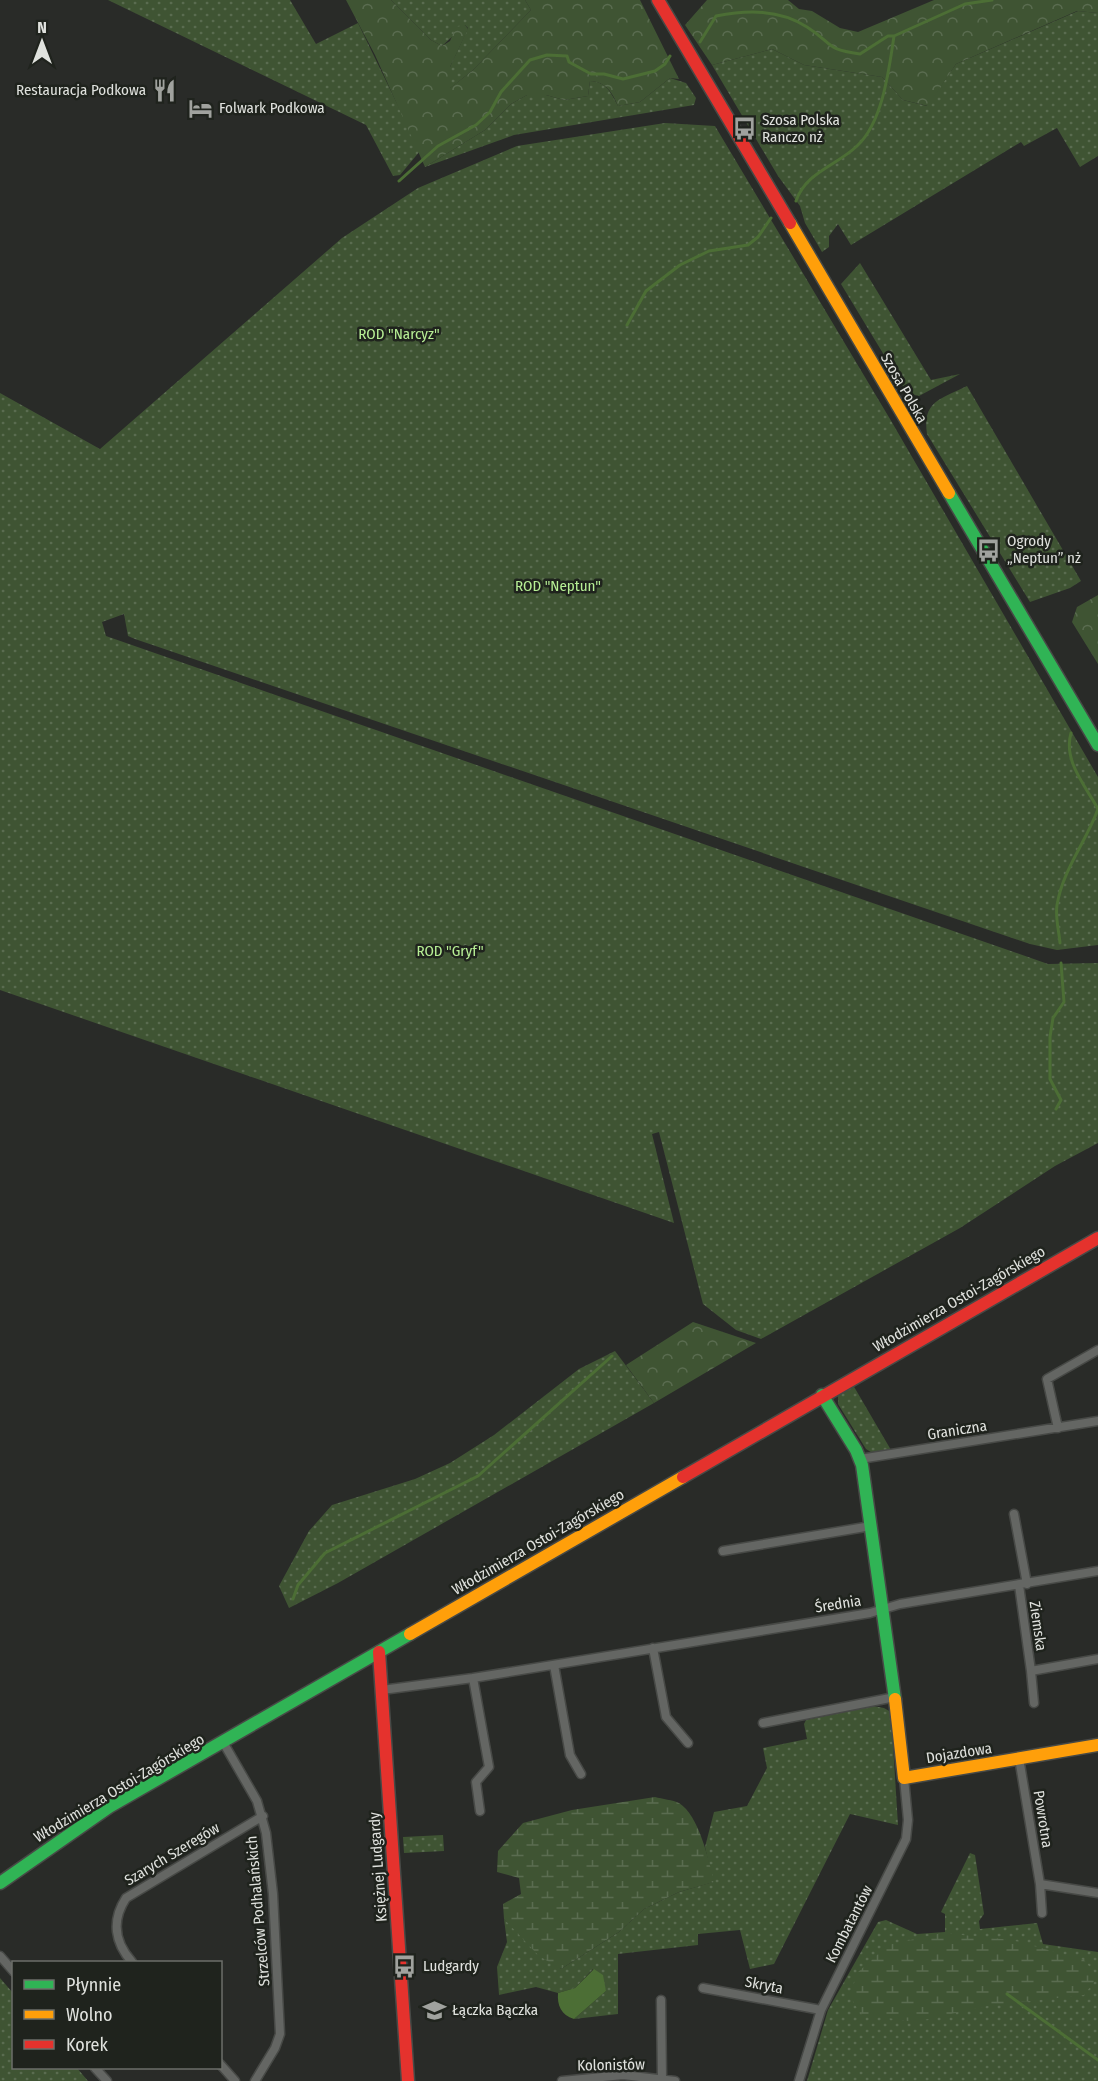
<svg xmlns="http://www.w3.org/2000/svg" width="1098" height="2081" font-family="'Fira Sans Condensed',sans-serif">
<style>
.green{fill:url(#green-dots)}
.forest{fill:url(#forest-crowns)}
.wetland{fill:url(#wetland-marsh)}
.water{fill:#4c6e35}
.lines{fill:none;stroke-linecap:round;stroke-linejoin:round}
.stream{stroke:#4c6e35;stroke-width:3}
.street-casing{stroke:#474946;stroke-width:11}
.fast-casing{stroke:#474946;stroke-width:15}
.slow-casing{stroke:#474946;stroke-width:15}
.jam-casing{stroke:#474946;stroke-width:15}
.street{stroke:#646663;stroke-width:8}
.fast{stroke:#30b455;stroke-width:12}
.slow{stroke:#ff9f0a;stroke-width:12}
.jam{stroke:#e5322d;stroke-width:12}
.labels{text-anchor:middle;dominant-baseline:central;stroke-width:5;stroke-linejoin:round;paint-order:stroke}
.poi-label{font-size:15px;fill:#e0e2de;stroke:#1f231d;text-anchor:start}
.park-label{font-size:15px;fill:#b7ef95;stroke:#1f231d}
.street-label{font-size:15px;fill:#e0e2de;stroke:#1f231d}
</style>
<defs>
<pattern id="green-dots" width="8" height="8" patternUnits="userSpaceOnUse" patternTransform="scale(1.5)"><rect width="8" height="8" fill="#3f5433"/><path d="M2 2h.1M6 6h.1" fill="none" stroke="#5a6c50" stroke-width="1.8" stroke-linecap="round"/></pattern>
<pattern id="forest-crowns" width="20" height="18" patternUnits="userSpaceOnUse" patternTransform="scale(1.5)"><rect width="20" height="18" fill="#3f5433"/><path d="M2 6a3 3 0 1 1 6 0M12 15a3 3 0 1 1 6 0" fill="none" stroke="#5a6c50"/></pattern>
<pattern id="wetland-marsh" width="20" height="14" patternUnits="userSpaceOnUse" patternTransform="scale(1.5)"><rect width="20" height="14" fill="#3f5433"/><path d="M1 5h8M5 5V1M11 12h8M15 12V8" fill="none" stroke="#5a6c50"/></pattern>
</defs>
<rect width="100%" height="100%" fill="#292b28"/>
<!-- green -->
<path class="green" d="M108 0H290L316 44 358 23 420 151 400 175 393 176 366 125Z
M391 0H525L531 10 472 71 449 89 450 67 468 28 465 25 442 46 431 40Z
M1078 11 1098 13V156L1080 167 1057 128 1024 146 1021 142 851 245 838 224 829 236V247L822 252 805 223 800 206 778 176 712 65 772 49 804 65 882 77 903 100 927 106 956 64Z
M670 78 686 83 696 98 694 105 514 135 425 167 485 130 511 104 527 95H546L564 100 588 96 590 81C607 82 611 93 618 106L640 102Z
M665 123 715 126 890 419 1098 777V945L1057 950 1030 944 135 639 128 636 124 614 102 622 106 636 1048 964 1098 963V1143L1055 1166 960 1228 761 1339 736 1330 703 1304 659 1132 652 1134 674 1223 0 990V393L100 449 342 238 418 188 517 146Z
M860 263 931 380 960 374 919 396 907 393 841 284Z
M967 386 1081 581 1070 588 1030 602 927 434C922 401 941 399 967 386Z
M615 1351 654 1403 338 1583 289 1608 279 1586 309 1531 332 1505 415 1479 450 1463 494 1435 579 1369Z
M853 1385 891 1450 871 1452 866 1449 838 1404V1395Z
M873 1706 884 1708 891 1712 898 1825 850 1814 774 1964 750 1969 740 1930 698 1934V1945L618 1954V2014L574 2019 606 1991 593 1969 575 1988 558 1993 536 1987 499 1995 497 1967 507 1942 504 1919 561 1969 619 1932 644 1909 679 1892 713 1882 705 1847 714 1812 747 1806 767 1768 763 1748 807 1739 804 1724 806 1720Z
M443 1835 444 1851 404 1853 403 1837Z
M970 1853 975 1855 984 1914 979 1921 980 1929 1037 1923 1043 1944 1098 1952V2081H807L828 2010 878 1922 886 1920 917 1934 945 1932V1914L941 1912Z
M0 1978 13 1993 14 2068H77L88 2081H0Z"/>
<!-- forest -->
<path class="forest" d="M346 0H391L431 40 442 46 450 41 456 27 465 25 468 29 450 67V88L472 71 531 10 525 0H640L679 79 670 78 640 102 618 106C612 92 606 82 590 81L588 96 564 100 546 95H527L511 104 485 130 425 167 375 55Z
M707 0H788L799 9 812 11 840 28 858 32 934 0H1098V13L1077 11 956 64 928 106 903 100 882 77 804 65 772 49 712 65 685 25Z
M1098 595V664L1072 622 1077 607Z
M693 1322 756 1343 654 1403 626 1365Z"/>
<!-- wetland -->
<path class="wetland" d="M655 1797C662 1799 673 1800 679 1803 699 1815 709 1861 714 1882L679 1892 644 1909 619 1932 561 1969 539 1956 504 1919 503 1904 521 1894 519 1878 497 1872 498 1851 523 1823 572 1810Z
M942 1933 1012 1940 1084 1960 1098 1977 1084 1995 987 2006 915 2022 861 2014 850 1997 857 1973 888 1945Z"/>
<!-- water -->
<path class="water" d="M594 1969 603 1975 606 1991 574 2019C561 2015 557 2005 558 1993L575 1988Z"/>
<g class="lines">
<!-- stream -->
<path class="stream" d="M700 42 716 16C747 10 779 9 807 27 834 44 824 49 860 54L888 36H894L965 4 992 0
M399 181 438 146 476 125 490 112 501 92 530 60 547 55 567 56 569 62 591 74H604L623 79 655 71 665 64 670 56
M796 201C806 172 836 166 857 146 883 122 889 69 894 36
M627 325 646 291 680 265 709 251 748 245 758 237 771 218
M1060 943C1059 931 1055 917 1057 905 1063 869 1086 842 1098 809 1085 785 1063 761 1071 733
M1056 1109 1061 1100 1050 1079V1037L1053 1018 1064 1002 1061 963
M293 1599 298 1585 325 1553 478 1476 612 1356
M1007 1994 1098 2060"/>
<defs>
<path id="street" d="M1058 1428 1047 1379 1098 1350
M860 1459 1098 1421
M1014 1514 1027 1584
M723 1551 871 1526
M1019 1585 1031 1671 1098 1659
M653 1648 666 1717 688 1743
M554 1665 570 1755 581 1774
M1031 1671 1034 1703
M473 1678 489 1767 476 1782 480 1811
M382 1690 473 1678 870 1613 900 1604 1098 1571
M763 1723 895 1697
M223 1742 257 1801 266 1833 273 1894 280 2034 275 2048 255 2081
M1019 1758 1040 1884 1098 1893
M1040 1884 1042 1913
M0 1956 14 1972
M132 1962C115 1943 111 1921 126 1898L263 1816
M703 1988 821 2010
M661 2000 662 2079
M220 2064 235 2081
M95 2068 107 2081
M562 2081 623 2075 675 2081
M799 2081 821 2010 906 1839 908 1820 904 1778"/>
<path id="fast" d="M949 493 1098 745
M822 1395 856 1450 862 1465 895 1699
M0 1883 109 1807 410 1634"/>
<path id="slow" d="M790 223 949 493
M410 1634 683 1477
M895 1699 904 1778 1098 1745"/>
<path id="jam" d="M658 0 790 223
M683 1477 1098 1238
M379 1652 408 2081"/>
</defs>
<!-- street casing -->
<use href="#street" class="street-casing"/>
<!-- fast casing -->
<use href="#fast" class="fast-casing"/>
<!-- slow casing -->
<use href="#slow" class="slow-casing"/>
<!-- jam casing -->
<use href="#jam" class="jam-casing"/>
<!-- street -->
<use href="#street" class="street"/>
<!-- fast -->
<use href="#fast" class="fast"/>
<!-- slow -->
<use href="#slow" class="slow"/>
<!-- jam -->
<use href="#jam" class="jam"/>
</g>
<!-- icons -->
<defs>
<symbol id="restaurant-bare" viewBox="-9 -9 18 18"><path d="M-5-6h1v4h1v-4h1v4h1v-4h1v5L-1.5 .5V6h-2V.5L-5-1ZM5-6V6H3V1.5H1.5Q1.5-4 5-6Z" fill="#a0a29e" stroke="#1f231d" stroke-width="2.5" paint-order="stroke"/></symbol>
<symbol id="hotel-bare" viewBox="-9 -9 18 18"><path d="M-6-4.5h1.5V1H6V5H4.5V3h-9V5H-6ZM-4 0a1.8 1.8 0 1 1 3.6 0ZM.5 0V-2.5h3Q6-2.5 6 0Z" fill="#a0a29e" stroke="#1f231d" stroke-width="2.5" paint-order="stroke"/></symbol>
<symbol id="bus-bare" viewBox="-9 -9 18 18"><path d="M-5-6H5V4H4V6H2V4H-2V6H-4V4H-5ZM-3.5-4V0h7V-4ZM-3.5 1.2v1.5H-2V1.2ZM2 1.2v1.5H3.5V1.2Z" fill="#a0a29e" stroke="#1f231d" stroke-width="2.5" paint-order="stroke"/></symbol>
<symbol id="school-bare" viewBox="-9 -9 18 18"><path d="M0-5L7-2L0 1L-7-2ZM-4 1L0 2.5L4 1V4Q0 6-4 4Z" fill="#a0a29e" stroke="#1f231d" stroke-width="2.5" paint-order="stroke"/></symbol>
</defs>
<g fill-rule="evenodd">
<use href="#restaurant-bare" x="148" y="74" width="33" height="33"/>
<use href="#hotel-bare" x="184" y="92" width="33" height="33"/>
<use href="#bus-bare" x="728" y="112" width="33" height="33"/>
<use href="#bus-bare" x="972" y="534" width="33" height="33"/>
<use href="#bus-bare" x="388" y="1950" width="33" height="33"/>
<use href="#school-bare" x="418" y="1994" width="33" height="33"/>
</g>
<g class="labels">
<!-- poi labels -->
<g class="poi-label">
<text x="146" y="90" text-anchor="end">Restauracja Podkowa</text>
<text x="219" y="108">Folwark Podkowa</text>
<text x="762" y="120">Szosa Polska<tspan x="762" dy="17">Ranczo nż</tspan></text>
<text x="1007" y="541">Ogrody<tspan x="1007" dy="17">„Neptun” nż</tspan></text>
<text x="423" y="1966">Ludgardy</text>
<text x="452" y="2010">Łączka Bączka</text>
</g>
<!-- park labels -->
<g class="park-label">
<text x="399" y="334">ROD "Narcyz"</text>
<text x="558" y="586">ROD "Neptun"</text>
<text x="450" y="951">ROD "Gryf"</text>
</g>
<!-- street labels -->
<g class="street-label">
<text transform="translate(904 388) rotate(60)">Szosa Polska</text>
<text transform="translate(959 1299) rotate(-30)">Włodzimierza Ostoi-Zagórskiego</text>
<text transform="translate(957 1430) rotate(-9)">Graniczna</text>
<text transform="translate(538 1542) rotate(-30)">Włodzimierza Ostoi-Zagórskiego</text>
<text transform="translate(838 1604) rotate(-9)">Średnia</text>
<text transform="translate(1038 1626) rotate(82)">Ziemska</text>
<text transform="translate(959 1753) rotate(-9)">Dojazdowa</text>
<text transform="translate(119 1788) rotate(-31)">Włodzimierza Ostoi-Zagórskiego</text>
<text transform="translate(1043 1819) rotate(81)">Powrotna</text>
<text transform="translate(172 1854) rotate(-31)">Szarych Szeregów</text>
<text transform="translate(378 1867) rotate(-94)">Księżnej Ludgardy</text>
<text transform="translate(258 1911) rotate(-95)">Strzelców Podhalańskich</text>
<text transform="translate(849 1924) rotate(-63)">Kombatantów</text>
<text transform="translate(764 1985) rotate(11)">Skryta</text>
<text transform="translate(611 2065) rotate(-1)">Kolonistów</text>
</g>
</g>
<!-- legend -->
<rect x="12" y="1961" width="210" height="108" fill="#1f231d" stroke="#6c6f6a" stroke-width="1.5"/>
<rect x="24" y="1980" width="30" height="9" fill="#30b455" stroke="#6c6f6a" stroke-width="1.5"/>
<text x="66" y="1991" font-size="18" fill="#e0e2de">Płynnie</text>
<rect x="24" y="2010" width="30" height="9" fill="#ff9f0a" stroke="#6c6f6a" stroke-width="1.5"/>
<text x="66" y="2021" font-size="18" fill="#e0e2de">Wolno</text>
<rect x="24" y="2040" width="30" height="9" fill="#e5322d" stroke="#6c6f6a" stroke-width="1.5"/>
<text x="66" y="2051" font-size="18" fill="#e0e2de">Korek</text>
<!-- north arrow -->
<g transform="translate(42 42)" stroke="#1f231d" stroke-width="4.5" paint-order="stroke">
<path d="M0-4.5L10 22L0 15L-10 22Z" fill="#e0e2de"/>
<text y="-9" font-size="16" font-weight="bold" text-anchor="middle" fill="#e0e2de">N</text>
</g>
</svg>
